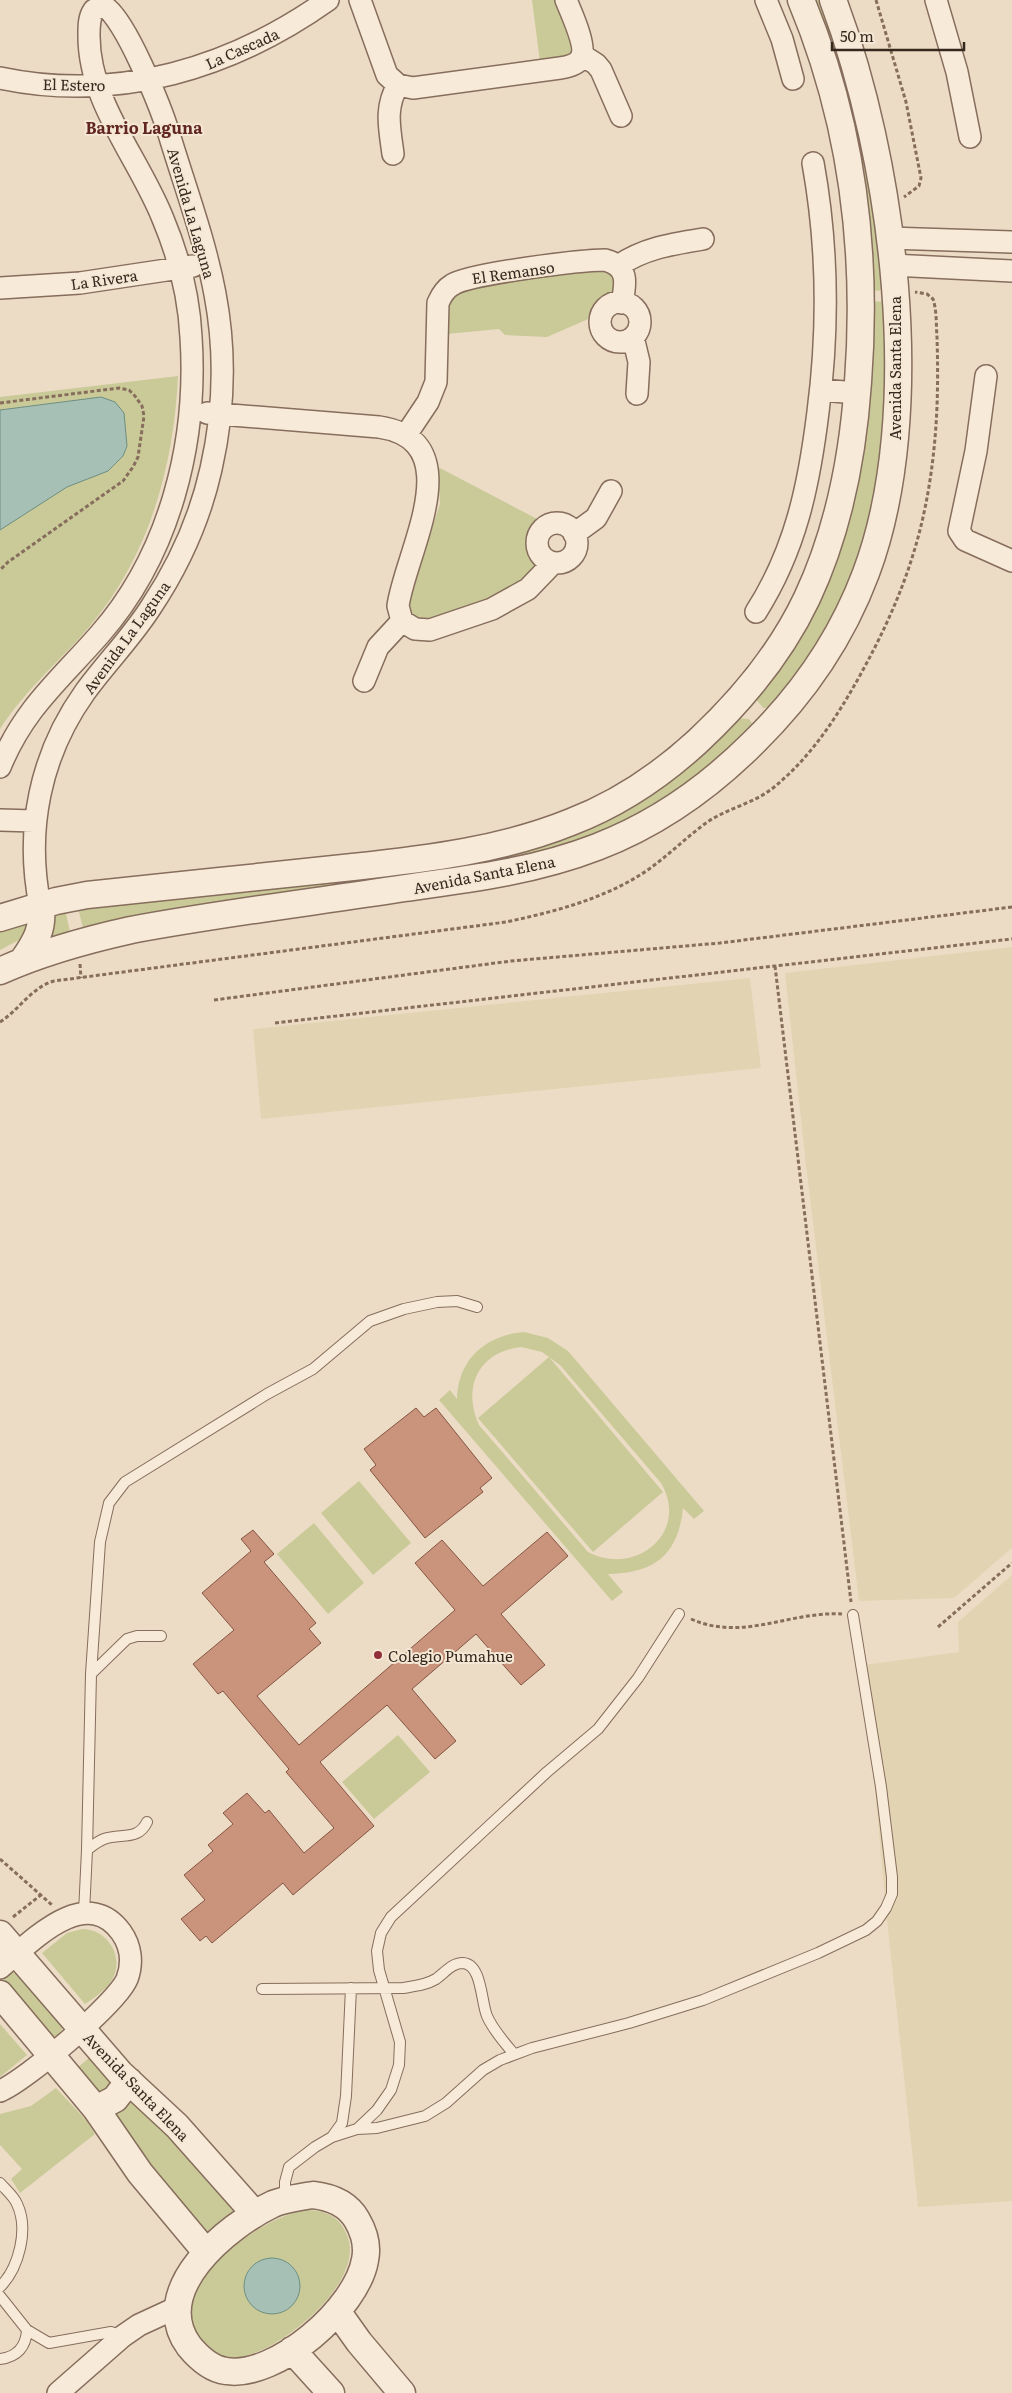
<svg xmlns="http://www.w3.org/2000/svg" width="1012" height="2393" font-family="Literata,serif">
<style>
.farmland{fill:#e2d4b2}
.green{fill:#caca99;fill-rule:evenodd}
.water{fill:#a6c0b5;stroke:#6d8e82}
.building{fill:#c9937c;stroke:#855542}
.lines{fill:none;stroke-linecap:round;stroke-linejoin:round}
.service-casing{stroke:#866d5c;stroke-width:12}
.minor-casing{stroke:#866d5c;stroke-width:24}
.tertiary-casing{stroke:#866d5c;stroke-width:29}
.path{stroke:#866d5c;stroke-width:3;stroke-dasharray:4 2.5;stroke-linecap:butt}
.service{stroke:#f7ead8;stroke-width:10}
.minor{stroke:#f7ead8;stroke-width:21}
.tertiary{stroke:#f7ead8;stroke-width:26}
.poi-dot{fill:#932e3b;stroke:#f4e7d4;stroke-width:2}
.labels{text-anchor:middle;dominant-baseline:central;stroke-width:4;stroke-linejoin:round;paint-order:stroke}
.street-label{font-size:15px;fill:#37281f;stroke:#f4e7d4}
.poi-label{font-size:15px;fill:#37281f;stroke:#f4e7d4;text-anchor:start}
.neighbourhood-label{font-size:16px;font-weight:bold;fill:#622620;stroke:#f4e7d4}
</style>
<rect width="100%" height="100%" fill="#ecdcc5"/>
<!-- farmland -->
<path class="farmland" d="M1012 947V1548L954 1598 859 1601 806 1165 785 973Z
M750 978 761 1068 261 1119 253 1029Z
M1012 1575V2201L918 2207 886 1911 864 1665 959 1652 958 1622Z"/>
<!-- green -->
<path class="green" d="M532 0H559L573 35 572 55 540 62Z
M813 0H824L864 135 883 287 879 291 872 290 870 226 861 168Z
M594 266 615 270 616 295 597 308 593 317 547 337 505 335 499 329 447 334V303L460 289Z
M871 301 885 302 888 354 880 483 851 584 803 669 770 708H763L756 699 802 631Z
M178 376C174 466 149 556 90 626 60 661 25 690 0 729V397Z
M438 467 539 520C526 541 532 547 537 568L509 594 426 621 420 620 411 612 409 597 440 504Z
M737 718 749 719 754 726 697 779 617 827 520 860 83 928 78 908 334 881 495 854Z
M65 909 70 932 45 941 52 913Z
M29 920 21 939 0 950V929Z
M524 1332 548 1338 568 1351 704 1511 694 1519 683 1508C678 1556 654 1573 608 1574L623 1592 612 1601 439 1400 450 1390 457 1399C458 1359 486 1335 524 1332ZM521 1347 542 1352 560 1365 661 1483C690 1532 636 1577 588 1552L479 1425C462 1388 478 1352 521 1347Z
M549 1357 663 1492 593 1552 478 1418Z
M359 1481 411 1543 373 1575 321 1513Z
M314 1523 364 1583 328 1614 277 1554Z
M398 1735 430 1772 374 1819 342 1782Z
M82 1929C108 1929 125 1957 112 1980 106 1990 94 1998 85 2004L42 1953 67 1933Z
M13 1973 19 1974 64 2026 58 2036 52 2037 3 1985 5 1977Z
M0 2024 27 2055 0 2077Z
M91 2056 113 2080 112 2087 97 2094 76 2069Z
M56 2088 86 2120 95 2134 20 2193 11 2179 22 2169 0 2145V2114L31 2106Z
M131 2101 156 2120 235 2208 233 2213 211 2235H203L115 2116 127 2102Z
M306 2210C321 2210 336 2214 344 2229 372 2274 294 2338 257 2352 247 2356 235 2359 224 2358 194 2354 186 2314 196 2291 212 2256 268 2216 306 2210Z"/>
<!-- water -->
<path class="water" d="M101 397 115 402 124 413 127 446 123 456 108 471 67 487 0 530V410Z
M244 2286a28 28 0 1 1 56 0a28 28 0 1 1-56 0Z"/>
<!-- building -->
<path class="building" d="M416 1408 424 1417 436 1408 492 1478 480 1488 483 1492 425 1538 370 1470 376 1465 364 1449Z
M253 1530 274 1554 264 1562 316 1623 309 1629 321 1643 257 1696 299 1745 455 1610 415 1563 442 1540 483 1586 547 1532 568 1556 501 1614 545 1665 521 1685 476 1634 412 1689 456 1741 435 1759 387 1705 320 1762 374 1826 293 1895 283 1883 212 1943 206 1936 200 1941 181 1919 205 1900 184 1875 213 1851 208 1845 233 1824 223 1813 247 1793 265 1813 269 1810 304 1853 334 1828 286 1772 289 1769 223 1691 218 1694 193 1664 234 1630 202 1593 251 1551 241 1539Z"/>
<g class="lines">
<defs>
<path id="service" d="M91 1674 100 1542 109 1503 125 1482 267 1394 313 1369 370 1321 404 1309 437 1302 457 1301 477 1307
M87 1850 91 1674 127 1639 137 1636H161
M84 1913 87 1850C92 1846 98 1841 104 1839 121 1833 138 1841 147 1822
M262 1989 403 1988C415 1986 426 1985 436 1979 445 1973 451 1963 463 1963 482 1964 481 2002 487 2016 493 2030 504 2042 514 2054
M357 2129 377 2128 425 2116 446 2103 483 2070 500 2060 532 2048 629 2023 703 2000 818 1953 866 1930 877 1921 886 1908 892 1894V1877L881 1787 853 1615
M332 2137 342 2123 346 2096 351 1988
M0 2183C5 2189 14 2196 17 2204 29 2229 19 2268 0 2287
M285 2199V2182L289 2167 315 2147 332 2137 357 2129 377 2110 391 2090 399 2065 400 2042 379 1970 377 1951 381 1933 391 1917 547 1772 598 1729 638 1678 679 1614
M0 2296 27 2330C26 2347 17 2357 0 2359
M27 2330 49 2343 111 2332 123 2336"/>
<path id="minor" d="M360 0 387 75 398 85 413 88 560 68C567 67 577 65 581 58 587 47 571 12 566 0
M766 0 782 39 793 79
M936 0 957 72 970 137
M582 55 596 64 601 70 621 116
M0 78C118 103 232 68 328 0
M393 154C390 130 384 108 398 85
M889 238 1012 242
M892 265 1012 271
M618 266C644 248 672 244 703 239
M0 288 80 283 193 266
M600 322a20 20 0 1 1 40 0a20 20 0 1 1-40 0Z
M633 337 639 362 637 394
M986 376 976 451 959 531 965 540 1012 561
M821 390 857 393
M207 413 379 427C472 441 405 553 398 606L402 621 415 629 430 630 492 609 528 589 553 563
M406 435 428 402 436 382 438 303C441 296 445 289 452 285 468 274 581 260 605 260 629 266 626 283 622 303
M537 543a20 20 0 1 1 40 0a20 20 0 1 1-40 0Z
M574 534 596 518 611 491
M756 612C796 549 809 485 818 412 829 327 828 246 813 163
M364 681 378 647 402 621
M0 767C24 708 60 680 100 634 170 554 198 442 191 337 189 296 179 257 163 219 139 158 88 102 89 34 89 25 89 17 94 10L103 6C124 14 162 111 169 134 185 187 205 240 215 294 226 352 224 412 211 469 200 518 179 565 151 607 132 637 106 663 85 692 40 755 25 830 40 905
M0 820 34 821
M0 1968C30 1943 85 1883 121 1932 131 1946 133 1963 127 1979 117 2003 25 2081 0 2091
M58 2393 123 2336 139 2325 178 2307"/>
<path id="tertiary" d="M0 918 56 901 87 895C176 885 264 877 353 867 427 859 502 850 571 822 618 804 661 775 698 741 742 700 781 653 807 598 839 530 853 456 858 382 868 250 852 122 801 0
M23 960C35 943 45 927 40 905
M0 971C42 952 86 940 131 930 222 913 314 902 405 888 471 879 535 871 597 847 657 824 709 787 754 742 803 694 842 637 866 573 927 411 893 159 833 0
M0 1934 120 2073 177 2126 255 2214
M0 1994 96 2109 140 2173 206 2252
M96 2109 115 2099 129 2081
M313 2195C331 2197 348 2204 357 2220 364 2232 368 2246 365 2260 357 2308 276 2379 226 2371 211 2369 198 2357 189 2346 148 2290 227 2226 273 2204 285 2199 299 2197 313 2195Z
M337 2311 359 2342 402 2393
M292 2350 331 2393"/>
</defs>
<!-- service casing -->
<use href="#service" class="service-casing"/>
<!-- minor casing -->
<use href="#minor" class="minor-casing"/>
<!-- tertiary casing -->
<use href="#tertiary" class="tertiary-casing"/>
<!-- path -->
<path class="path" d="M876 0 906 102 921 178 919 186 904 197
M0 403 119 388 129 390 135 396 142 406 144 416 138 457 133 467 123 481 8 562 0 570
M80 964 81 978
M775 966 851 1602
M214 1000 511 961 720 943 1012 907
M0 1022C19 1010 32 987 54 981L506 922C553 912 600 900 640 875 664 860 684 839 706 823 727 808 753 804 773 788 810 758 835 720 858 679 903 598 927 531 935 438 938 404 938 370 937 337 936 325 937 311 933 299L927 294 915 292
M275 1023 1012 939
M691 1619C743 1642 789 1611 842 1614
M938 1627 1012 1563
M0 1859 52 1905
M13 1917 42 1894"/>
<!-- service -->
<use href="#service" class="service"/>
<!-- minor -->
<use href="#minor" class="minor"/>
<!-- tertiary -->
<use href="#tertiary" class="tertiary"/>
</g>
<!-- markers -->
<circle class="poi-dot" cx="378" cy="1655" r="5"/>
<g class="labels">
<!-- street labels -->
<g class="street-label">
<text transform="translate(242 48) rotate(-24)">La Cascada</text>
<text transform="translate(74 84) rotate(1)">El Estero</text>
<text transform="translate(192 213) rotate(74)">Avenida La Laguna</text>
<text transform="translate(513 272) rotate(-8)">El Remanso</text>
<text transform="translate(104 279) rotate(-8)">La Rivera</text>
<text transform="translate(894 368) rotate(-90)">Avenida Santa Elena</text>
<text transform="translate(126 637) rotate(-54)">Avenida La Laguna</text>
<text transform="translate(484 874) rotate(-11)">Avenida Santa Elena</text>
<text transform="translate(137 2086) rotate(46)">Avenida Santa Elena</text>
</g>
<!-- poi labels -->
<g class="poi-label">
<text x="388" y="1655">Colegio Pumahue</text>
</g>
<!-- neighbourhood labels -->
<g class="neighbourhood-label">
<text x="144" y="127">Barrio Laguna</text>
</g>
</g>
<!-- scale -->
<path d="M832 42v8h132v-8" fill="none" stroke="#37281f" stroke-width="2.5"/>
<text x="840" y="42" font-size="15" fill="#37281f" stroke="#f4e7d4" stroke-width="4" paint-order="stroke">50 m</text>
</svg>
